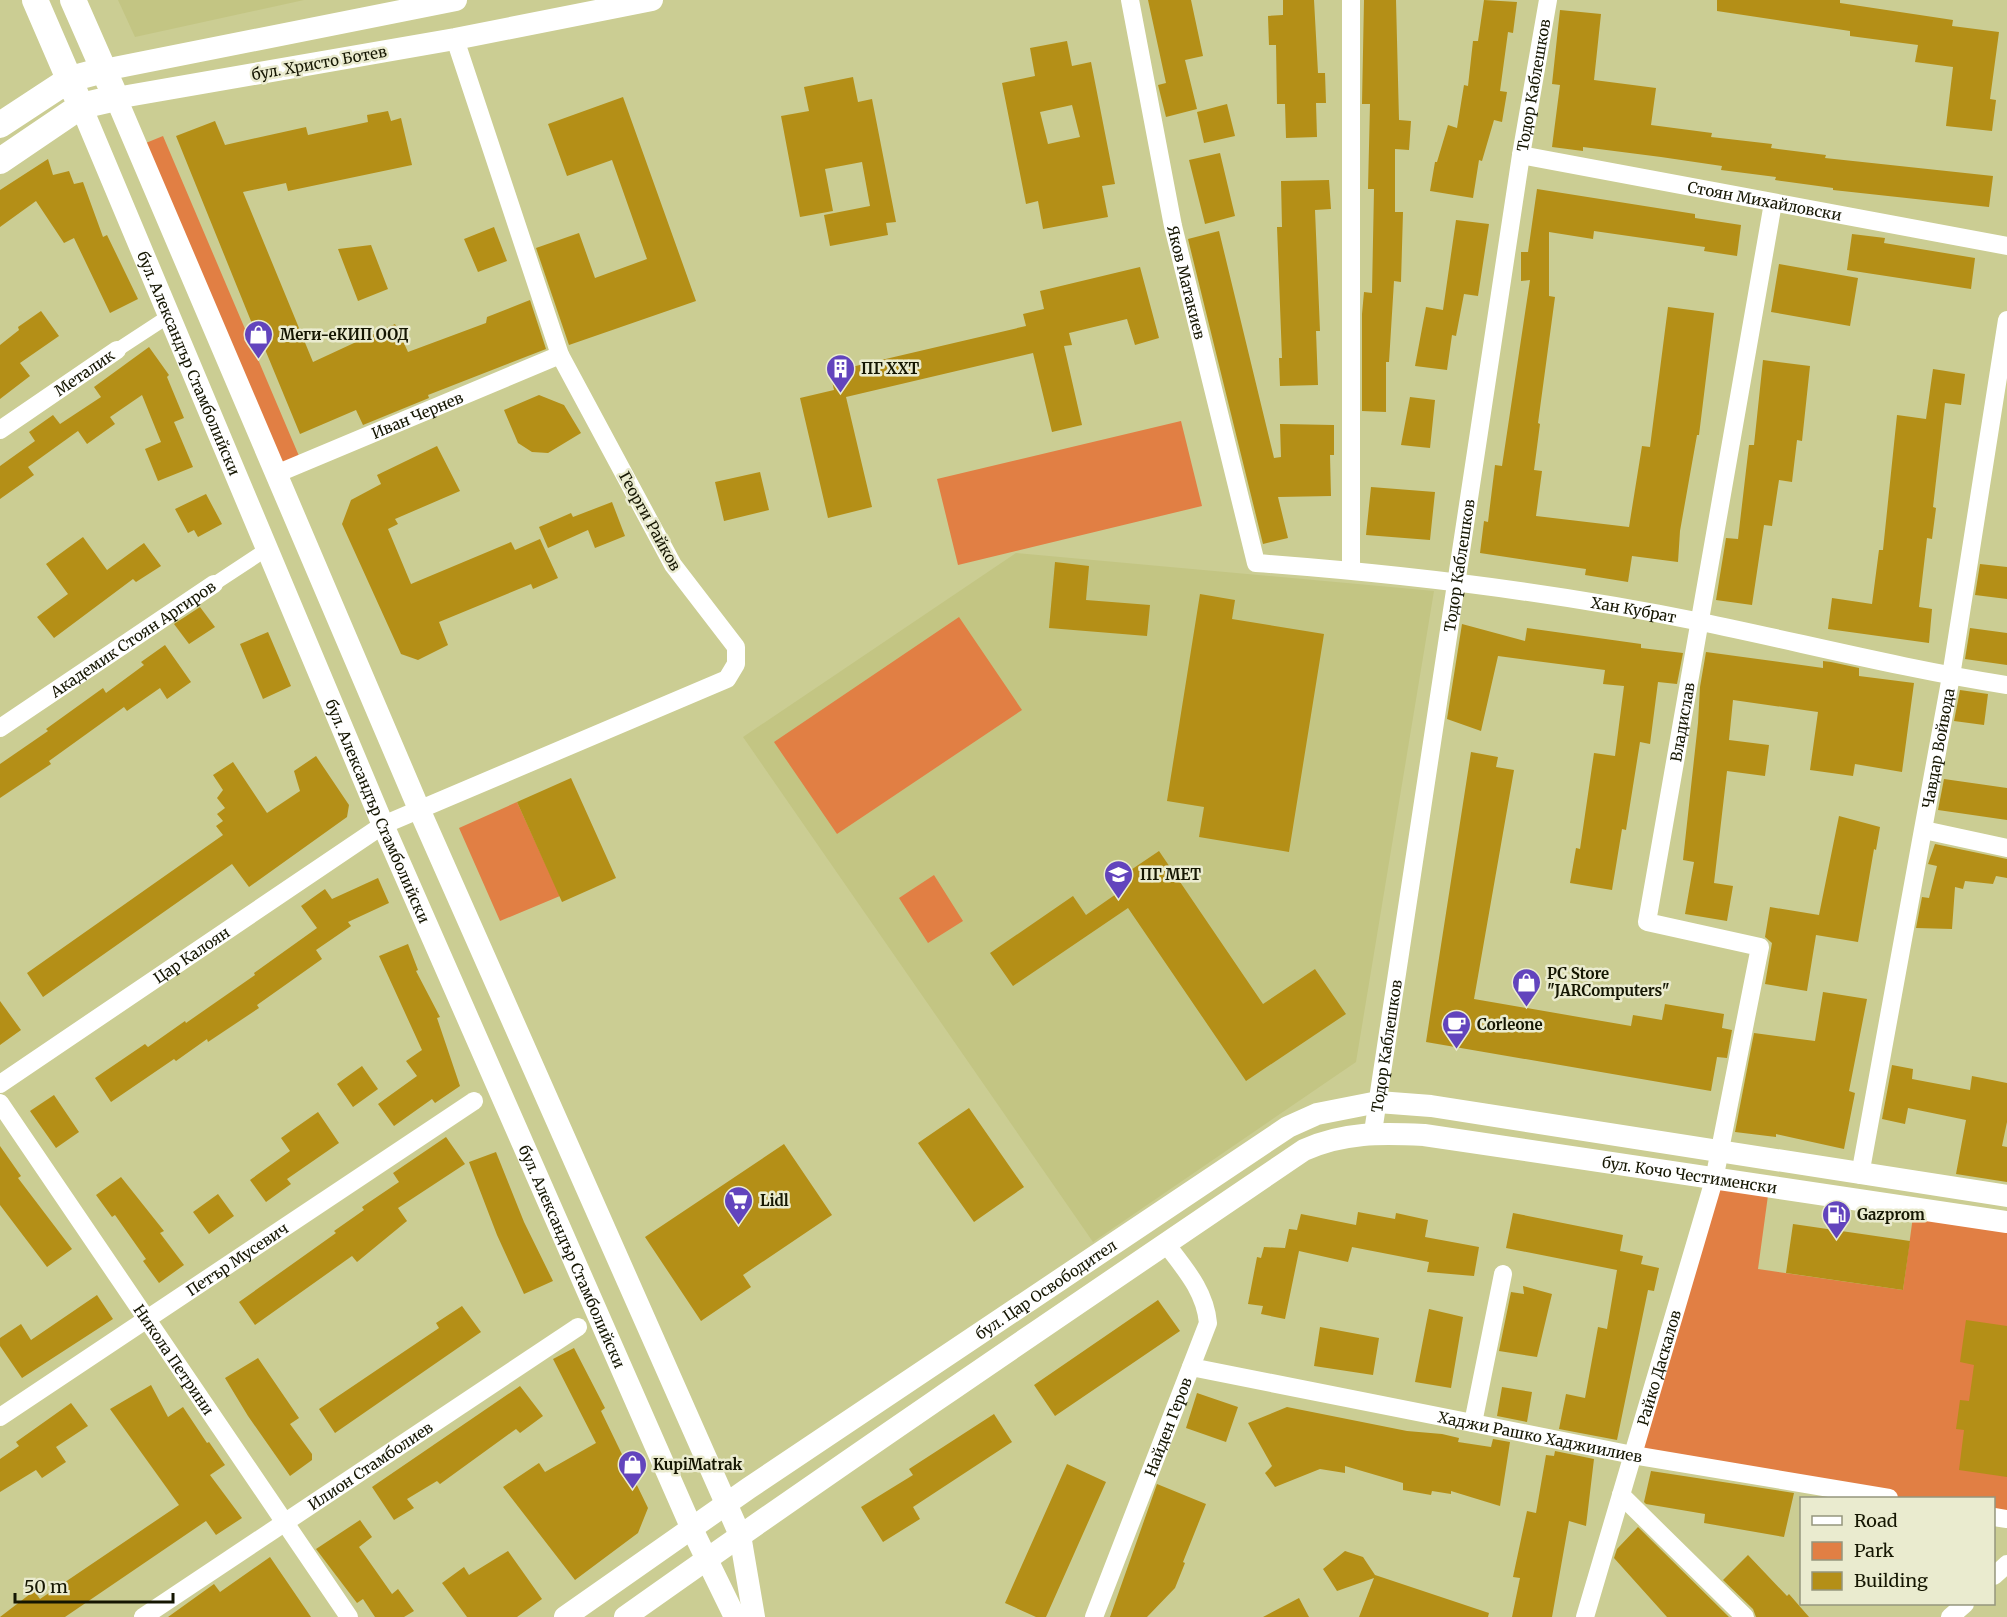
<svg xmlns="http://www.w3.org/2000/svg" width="2007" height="1617" font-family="Merriweather,serif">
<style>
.built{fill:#c3c583}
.green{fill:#e17f44}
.building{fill:#b48f17;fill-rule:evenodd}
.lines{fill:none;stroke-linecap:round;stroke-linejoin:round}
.pedestrian{stroke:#fff;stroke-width:14}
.minor{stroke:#fff;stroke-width:18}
.tertiary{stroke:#fff;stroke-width:22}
.secondary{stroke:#fff;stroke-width:26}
.labels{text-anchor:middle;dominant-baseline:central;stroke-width:5;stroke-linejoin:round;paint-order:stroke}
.street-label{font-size:15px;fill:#151602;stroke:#eaebcf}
.poi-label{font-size:15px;font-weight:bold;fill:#151602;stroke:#eaebcf;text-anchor:start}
</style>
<rect width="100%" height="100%" fill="#cbcd93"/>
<!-- built -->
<path class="built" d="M118 0H304L135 37Z
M1016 553 1434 591 1356 1062 1093 1242 743 737Z"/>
<!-- green -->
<path class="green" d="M163 136 302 463 276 474 136 147Z
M1181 421 1202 506 958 565 937 479Z
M959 617 1022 710 837 834 774 742Z
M517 802 560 896 500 921 459 828Z
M934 875 963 921 928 943 899 898Z
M1714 1180 1769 1188 1758 1269 1903 1290 1914 1209 2007 1222V1519L1994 1517V1498H1889L1633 1455Z"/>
<!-- building -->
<path class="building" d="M1148 0H1191L1203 56 1185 60 1197 109 1166 117 1158 85 1166 83Z
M1283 0H1314L1318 73H1325L1326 103H1316L1317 137 1286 138 1285 104H1277L1276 45H1269L1268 16 1283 15Z
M1364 0H1396L1399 120 1411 121 1409 150 1395 149V212H1403L1401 282 1394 281 1389 362H1386V412L1362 411V314L1364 292 1372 293 1374 189H1368L1370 104H1362Z
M1484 0 1517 2 1513 33 1508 32 1500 91 1507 92 1502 122 1494 120 1482 161 1479 160 1473 198 1430 191 1435 162H1437L1448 125 1457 128 1464 85 1468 86 1473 41H1478Z
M1717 0H1840V3L1953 20 1952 26 1999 32 1990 99 1996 100 1992 131 1946 126 1953 67 1915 62 1918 45 1850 36V31L1717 11Z
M1560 10 1601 14 1594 80 1656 88 1651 125 1712 133 1711 137 1772 144 1771 148 1826 155 1825 158 1993 176 1989 207 1833 190V188L1775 180 1776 177 1721 170 1722 166 1661 157 1583 147V151L1552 147 1560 85 1552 84Z
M1067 41 1072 66 1091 62 1115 184 1102 186 1108 217 1043 229 1038 201 1026 204 1002 83 1035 76 1030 48ZM1072 105 1080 137 1048 144 1040 112Z
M853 77 858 102 872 99 896 222 886 223 888 235 830 246 824 215 870 206 862 162 825 169 833 211 800 217 781 116 809 111 804 87Z
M623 97 696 301 569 345 536 248 579 233 595 278 647 259 612 160 567 176 548 124Z
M1227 104 1235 136 1204 143 1197 112Z
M388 111 391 121 401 118 412 165 288 191 286 183 243 192 313 362 395 324 408 352 486 323 487 317 530 300 546 349 428 395 429 398 363 425 356 410 300 434 257 330 255 331 176 136 215 121 225 145 306 127 308 135 368 122 367 115Z
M1220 153 1235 216 1205 224 1189 160Z
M48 159 53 175 69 171 74 184 83 182 103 237 107 235 138 299 110 313 74 238 64 243 36 201 0 227V190Z
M1329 180 1331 209 1315 210 1320 331H1316L1318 385 1280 386 1279 358H1282L1277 227H1282L1281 181Z
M1537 189 1695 214V218L1741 225 1737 256 1704 251 1705 247 1594 231 1593 239 1549 232V296L1555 297 1538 423 1540 424 1534 470 1542 471 1536 516 1629 527 1642 446 1650 447 1668 307 1714 313 1699 435H1697L1680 531 1678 562 1632 556 1628 582 1585 575 1586 569 1480 553 1484 521 1488 522 1495 465 1502 466 1530 280 1521 281V252H1528Z
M1456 220 1489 224 1478 296 1464 294 1456 336 1452 335 1447 370 1415 366 1426 307 1443 310Z
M494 227 507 261 478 272 464 239Z
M1219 231 1274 458 1281 457 1280 424 1334 425V455H1330L1331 496 1278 497 1288 538 1263 544 1188 239Z
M1852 234 1885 238 1884 243 1975 258 1971 289 1847 270Z
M371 245 388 289 358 301 338 249Z
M1779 264 1858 278 1850 326 1771 312Z
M1140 267 1159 338 1135 345 1127 319 1069 333 1072 345 1064 346 1082 425 1052 432 1033 353 846 397 872 507 828 518 800 398 834 390 830 372 1026 326 1023 314 1044 309 1040 291Z
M41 311 59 336 20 363 30 376 0 399V345L19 330 18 327Z
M149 347 169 375 167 377 184 418 174 422 193 467 158 481 145 449 161 442 142 395 110 417 115 424 87 444 78 431 28 467 34 475 0 499V466L35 441 29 432 53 415 60 424 101 397 94 387Z
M1763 360 1810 366 1802 441 1797 440 1792 482 1779 480 1772 526 1764 525 1752 605 1716 600 1726 538 1738 539 1749 445H1754Z
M1933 369 1965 374 1961 405 1945 403 1933 507 1936 508 1932 539 1927 538 1919 607 1932 609 1929 643 1828 629 1832 598 1872 604 1879 550H1883L1897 415 1926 419Z
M539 395 564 405 581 433 548 453 532 452 518 443 504 410Z
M1410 397 1435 400 1430 448 1401 445Z
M437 446 460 491 395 519 398 524 388 529 411 584 511 542 515 550 540 539 558 578 533 589 531 584 439 622 448 645 418 660 401 654 342 524 351 500 381 484 377 475Z
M760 472 769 510 724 521 715 482Z
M1371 487 1435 492 1430 540 1366 535Z
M206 494 222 524 198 537 194 530 188 533 175 509Z
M612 502 625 536 595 548 588 530 548 548 539 527 571 513 573 517Z
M83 537 107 570 144 543 161 566 136 582 133 579 54 638 37 617 68 594 46 564Z
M1055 562 1089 566 1086 600 1150 605 1147 636 1049 628Z
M1980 564 2007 567V599L1975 595Z
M1200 594 1235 600 1232 619 1324 634 1289 852 1199 837 1204 807 1167 801Z
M200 607 215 627 189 644 174 624Z
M1462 624 1525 641 1527 628 1641 644V648L1683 653 1677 684 1658 682 1650 744 1640 742 1626 830 1622 829 1612 890 1570 883 1576 848 1580 849 1594 753 1615 756 1624 686 1603 684 1605 670 1498 656 1481 731 1447 719Z
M1970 628 2007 633V665L1965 659Z
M268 632 291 686 263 699 240 644Z
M165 645 191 682 167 699 160 688 127 711 124 707 49 761 51 764 0 798V764L48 731 46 729 103 688 106 693 144 665 141 662Z
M1706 652 1823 668V661L1831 662 1859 668V676L1914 683 1902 772 1855 764 1853 776 1810 770 1818 712 1733 700 1729 740 1769 745 1765 776 1727 771 1714 883 1733 886 1727 921 1685 914 1694 862 1683 860 1698 723 1700 687Z
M1960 690 1988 694 1984 725 1954 721Z
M1471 752 1498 757 1496 767 1514 770 1474 999 1631 1026 1633 1015 1662 1020 1665 1004 1724 1014 1722 1028 1732 1030 1727 1058 1717 1057 1711 1091 1426 1042Z
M316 756 349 805 347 817 249 887 232 864 43 997 27 973 223 835 216 826 223 821 217 814 225 808 217 798 223 790 213 775 233 762 267 813 300 791 294 771Z
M571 778 616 878 562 902 517 802Z
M1944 779 2007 788V820L1938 810Z
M1839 816 1880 827 1876 850 1874 849 1858 942 1816 935 1807 991 1765 984 1772 943 1765 937 1770 907 1819 915Z
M1935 844 2007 859V878L1996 876 1993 884 1965 881 1963 889 1955 887 1952 929 1916 928 1922 897 1929 898 1937 866 1928 864Z
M1159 851 1263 1004 1315 969 1346 1014 1246 1081 1128 908 1013 986 990 953 1073 896 1086 915 1119 892 1113 882Z
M378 878 389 903 348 922 351 926 316 950 322 959 257 1005 259 1008 208 1042 207 1039 176 1061 174 1059 111 1102 95 1078 145 1044 148 1047 185 1021 186 1023 255 975 254 973 317 928 301 906 325 889 332 899Z
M408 944 418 970 416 971 440 1017 437 1018 460 1086 435 1103 432 1099 394 1126 378 1104 417 1076 406 1061 422 1050 379 956Z
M1823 992 1867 999 1849 1091 1855 1093 1844 1149 1776 1134V1137L1735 1132 1754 1033 1815 1041Z
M0 1001 21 1030 0 1045Z
M1892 1065 1913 1069 1912 1079 1970 1090 1972 1076 2007 1083V1122L2002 1146 2007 1147V1182L1956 1174 1966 1120 1908 1108 1905 1124 1882 1119Z
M362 1066 378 1089 353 1107 337 1084Z
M54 1095 79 1132 56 1148 30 1111Z
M969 1108 1024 1187 974 1222 918 1143Z
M318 1112 339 1143 287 1179 291 1184 266 1202 250 1180 290 1151 281 1138Z
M446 1137 465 1164 398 1208 407 1221 357 1262 352 1256 255 1325 239 1302 336 1233 334 1231 364 1210 362 1207 399 1182 393 1173Z
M784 1144 832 1215 743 1275 751 1287 701 1321 645 1237Z
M0 1146 21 1176 18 1178 72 1249 47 1267 0 1205Z
M496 1152 524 1222 553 1281 524 1294 497 1235 469 1162Z
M121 1177 164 1231 160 1233 184 1265 159 1283 143 1261 146 1259 115 1215 112 1217 96 1195Z
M218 1194 234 1216 209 1234 193 1212Z
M1358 1212 1395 1219 1396 1213 1428 1220 1425 1237 1479 1247 1474 1276 1427 1272 1429 1262 1352 1247 1348 1262 1299 1251 1285 1319 1261 1314 1263 1306 1248 1304 1257 1257 1261 1258 1264 1247 1285 1248 1289 1229 1297 1230 1301 1214 1356 1225Z
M1513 1213 1623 1235 1620 1251 1643 1256 1641 1264 1659 1268 1654 1291 1648 1290 1617 1440 1559 1429 1566 1394 1585 1398 1598 1327 1607 1329 1617 1270 1506 1248Z
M1793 1224 1910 1241 1903 1290 1786 1273Z
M1523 1286 1552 1294 1537 1357 1499 1351 1511 1292 1524 1294Z
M97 1295 113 1319 22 1378 0 1346V1338L21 1324 31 1340Z
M1158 1300 1180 1331 1055 1416 1034 1385Z
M462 1306 481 1332 335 1433 319 1409 439 1328 436 1323Z
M1429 1309 1463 1317 1451 1388 1415 1382Z
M1966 1320 2007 1326V1477L1959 1470 1964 1430 1956 1429 1960 1400 1969 1401 1974 1365 1960 1362Z
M1320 1327 1379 1338 1373 1375 1314 1366Z
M574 1348 605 1408 601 1411 648 1508 638 1533 575 1580 503 1487 539 1463 545 1472 596 1443 553 1359Z
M258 1358 299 1418 290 1424 312 1454V1460L290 1476 248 1416 225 1378Z
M151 1385 168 1417 183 1407 207 1443 209 1442 225 1465 210 1475 242 1518 216 1535 206 1521 65 1617H0L34 1591 40 1599 179 1505 110 1409Z
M520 1386 543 1416 520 1433 516 1429 440 1484 437 1481 407 1499 414 1508 394 1520 372 1487Z
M1502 1387 1532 1392 1527 1422 1497 1416Z
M1197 1393 1238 1407 1226 1442 1186 1428Z
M71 1403 88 1426 56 1447 66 1462 42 1478 36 1470 0 1492V1459L19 1446 16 1442Z
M1287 1407 1407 1431 1442 1434 1459 1438 1458 1442 1491 1447 1493 1439 1510 1442 1500 1506 1451 1491V1494L1432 1491 1431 1495 1403 1490V1483L1345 1466V1473L1320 1469 1275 1487 1265 1473 1272 1466 1248 1423Z
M994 1414 1012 1442 913 1507 920 1519 883 1542 861 1507 913 1475 909 1469Z
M1555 1451 1594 1459 1586 1526 1569 1521 1552 1617H1512L1520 1578 1513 1577 1527 1511 1536 1513 1546 1455 1554 1456Z
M1067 1464 1106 1482 1046 1617H1036L1005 1603Z
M1651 1471 1794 1493 1784 1537 1704 1523 1705 1514 1646 1504 1644 1502Z
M1157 1484 1206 1504 1183 1562 1185 1563 1175 1588 1147 1617H1110Z
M360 1520 372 1537 359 1547 392 1594 398 1589 414 1611 404 1617H375L363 1599 357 1603 316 1549Z
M1638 1527 1729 1617H1667L1614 1558 1617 1549Z
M508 1551 542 1599 517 1617H467L442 1583 464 1567 469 1575Z
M1345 1551 1363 1557 1375 1575 1489 1613 1488 1617H1359L1374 1578 1337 1591 1323 1569Z
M1748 1555 1787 1596 1789 1594 1809 1617H1756L1753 1609 1723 1580Z
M270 1557 311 1617H168L214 1584 220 1592Z
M1299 1598 1309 1617H1263Z"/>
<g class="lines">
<!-- pedestrian -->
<path class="pedestrian" d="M117 350 169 316
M214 584 267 549"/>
<!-- minor -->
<g class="minor">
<path id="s1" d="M1130 0 1173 226 1256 563C1405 574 1554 592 1701 622 1803 643 1904 669 2007 685"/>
<path d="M1351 0V570"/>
<path id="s2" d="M1521 155 2007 246"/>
<path id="s3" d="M0 430 117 350"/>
<path id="s4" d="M276 474 560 355"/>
<path id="s5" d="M0 728 214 584"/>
<path d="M1924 830 2007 848"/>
<path id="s6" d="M0 1084 383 825 727 679 736 664V647L673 565 560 355 455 39"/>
<path id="s7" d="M0 1103 349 1617"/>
<path id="s8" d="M1373 1132 1521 155 1548 0"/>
<path id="s9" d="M1860 1175 1951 676 2007 320"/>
<path id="s10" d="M1191 1367 1633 1455 1889 1498"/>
<path id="s11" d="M0 1417 474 1101"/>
<path d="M1473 1423 1503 1274"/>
<path d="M1621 1495 1745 1617"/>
<path d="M1994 1517 2007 1519"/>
<path d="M1994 1576 2007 1564"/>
<path id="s12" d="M143 1617 578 1327"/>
<path id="s13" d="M1094 1617 1208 1323C1205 1291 1185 1269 1166 1244"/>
<path id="s14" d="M1585 1617 1714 1180 1760 947 1647 922 1773 203"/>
<path d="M1950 1617 1965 1604"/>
</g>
<!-- tertiary -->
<g class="tertiary">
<path d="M652 0 455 39 116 98 419 809 740 1535 754 1617"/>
<path d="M104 70 456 0"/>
<path id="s15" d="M81 106 383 825 692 1529 735 1617"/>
<path id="s16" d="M565 1617 749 1488 1288 1127 1317 1114 1378 1102 1431 1106 2007 1196"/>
<path id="s17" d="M625 1617C849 1458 1077 1304 1304 1150 1344 1132 1381 1133 1424 1135L2007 1222"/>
</g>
<!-- secondary -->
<path class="secondary" d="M35 0 76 95
M0 125 70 79 104 70
M0 161 81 106 116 98 73 0"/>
</g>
<!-- icons -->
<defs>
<symbol id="shop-pin" viewBox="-11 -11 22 30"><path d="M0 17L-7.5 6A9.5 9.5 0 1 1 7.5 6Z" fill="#6244bd" stroke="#eaebcf"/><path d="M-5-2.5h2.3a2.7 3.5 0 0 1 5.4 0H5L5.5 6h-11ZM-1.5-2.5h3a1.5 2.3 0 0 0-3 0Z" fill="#fff"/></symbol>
<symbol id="building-pin" viewBox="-11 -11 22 30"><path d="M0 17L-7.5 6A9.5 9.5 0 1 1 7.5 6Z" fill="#6244bd" stroke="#eaebcf"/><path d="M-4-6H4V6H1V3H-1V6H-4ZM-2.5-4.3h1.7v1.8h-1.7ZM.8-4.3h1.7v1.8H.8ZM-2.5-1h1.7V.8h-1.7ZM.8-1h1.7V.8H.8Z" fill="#fff"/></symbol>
<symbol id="school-pin" viewBox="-11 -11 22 30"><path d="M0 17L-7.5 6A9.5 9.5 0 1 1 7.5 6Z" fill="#6244bd" stroke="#eaebcf"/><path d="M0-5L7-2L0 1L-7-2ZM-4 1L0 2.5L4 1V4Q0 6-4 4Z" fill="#fff"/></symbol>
<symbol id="cafe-pin" viewBox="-11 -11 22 30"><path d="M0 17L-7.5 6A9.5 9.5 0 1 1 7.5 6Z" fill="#6244bd" stroke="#eaebcf"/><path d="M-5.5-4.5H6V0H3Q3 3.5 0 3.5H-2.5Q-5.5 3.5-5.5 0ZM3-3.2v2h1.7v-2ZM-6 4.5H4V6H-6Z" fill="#fff"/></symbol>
<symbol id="supermarket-pin" viewBox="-11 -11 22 30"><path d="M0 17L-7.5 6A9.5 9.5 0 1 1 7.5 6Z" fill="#6244bd" stroke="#eaebcf"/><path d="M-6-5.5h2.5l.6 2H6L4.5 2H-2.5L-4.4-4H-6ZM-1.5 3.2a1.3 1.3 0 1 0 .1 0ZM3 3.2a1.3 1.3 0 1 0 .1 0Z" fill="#fff"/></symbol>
<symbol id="fuel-pin" viewBox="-11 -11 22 30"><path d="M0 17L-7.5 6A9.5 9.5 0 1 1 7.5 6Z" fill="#6244bd" stroke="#eaebcf"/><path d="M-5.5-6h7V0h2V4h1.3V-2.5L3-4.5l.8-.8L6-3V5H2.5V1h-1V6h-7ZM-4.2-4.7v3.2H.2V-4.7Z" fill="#fff"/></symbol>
</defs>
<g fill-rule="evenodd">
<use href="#shop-pin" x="242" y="318" width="33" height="45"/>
<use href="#building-pin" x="824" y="352" width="33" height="45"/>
<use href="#school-pin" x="1102" y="858" width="33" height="45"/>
<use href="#shop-pin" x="1510" y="966" width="33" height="45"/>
<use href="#cafe-pin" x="1440" y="1008" width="33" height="45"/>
<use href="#supermarket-pin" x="722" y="1184" width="33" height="45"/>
<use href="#fuel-pin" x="1820" y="1198" width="33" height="45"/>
<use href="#shop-pin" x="616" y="1448" width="33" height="45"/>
</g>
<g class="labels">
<!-- street labels -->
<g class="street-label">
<text transform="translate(319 63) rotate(-10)">бул. Христо Ботев</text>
<text stroke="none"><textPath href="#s8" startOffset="1059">Тодор Каблешков</textPath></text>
<text stroke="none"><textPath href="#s2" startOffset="248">Стоян Михайловски</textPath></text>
<text stroke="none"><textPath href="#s1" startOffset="288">Яков Матакиев</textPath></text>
<text stroke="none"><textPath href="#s15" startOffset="279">бул. Александър Стамболийски</textPath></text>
<text stroke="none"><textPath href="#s3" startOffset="102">Металик</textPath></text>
<text stroke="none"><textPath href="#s4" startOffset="153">Иван Чернев</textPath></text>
<text transform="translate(650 521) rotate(61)">Георги Райков</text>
<text stroke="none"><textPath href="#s8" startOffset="573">Тодор Каблешков</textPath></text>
<text stroke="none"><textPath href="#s1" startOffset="958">Хан Кубрат</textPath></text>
<text stroke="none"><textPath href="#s5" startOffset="160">Академик Стоян Аргиров</textPath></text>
<text stroke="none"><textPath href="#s14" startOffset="1012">Владислав</textPath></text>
<text stroke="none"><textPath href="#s9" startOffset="434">Чавдар Войвода</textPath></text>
<text stroke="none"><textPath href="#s15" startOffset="765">бул. Александър Стамболийски</textPath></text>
<text stroke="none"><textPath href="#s6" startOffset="231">Цар Калоян</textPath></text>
<text stroke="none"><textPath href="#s8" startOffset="87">Тодор Каблешков</textPath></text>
<text stroke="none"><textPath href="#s17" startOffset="1215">бул. Кочо Честименски</textPath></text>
<text stroke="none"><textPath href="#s15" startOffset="1251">бул. Александър Стамболийски</textPath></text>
<text stroke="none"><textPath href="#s11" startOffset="285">Петър Мусевич</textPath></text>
<text stroke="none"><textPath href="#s16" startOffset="582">бул. Цар Освободител</textPath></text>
<text stroke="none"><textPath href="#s7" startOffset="310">Никола Петрини</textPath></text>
<text stroke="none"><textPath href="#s14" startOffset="260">Райко Даскалов</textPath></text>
<text stroke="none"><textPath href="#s13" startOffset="204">Найден Геров</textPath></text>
<text stroke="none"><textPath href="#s10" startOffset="356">Хаджи Рашко Хаджиилиев</textPath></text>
<text stroke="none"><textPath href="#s12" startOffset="273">Илион Стамболиев</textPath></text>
</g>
<!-- poi labels -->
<g class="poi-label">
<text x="280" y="334">Меги-еКИП ООД</text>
<text x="861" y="368">ПГ ХХТ</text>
<text x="1140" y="874">ПГ МЕТ</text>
<text x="1547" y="973">PC Store<tspan x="1547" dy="17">"JARComputers"</tspan></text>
<text x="1477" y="1024">Corleone</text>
<text x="760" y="1200">Lidl</text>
<text x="1857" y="1214">Gazprom</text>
<text x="653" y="1464">KupiMatrak</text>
</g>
</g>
<!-- legend -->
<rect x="1800" y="1497" width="195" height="108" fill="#eaebcf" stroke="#95967d" stroke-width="1.5"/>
<rect x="1812" y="1516" width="30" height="9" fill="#ffffff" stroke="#95967d" stroke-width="1.5"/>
<text x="1854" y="1527" font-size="18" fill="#151602">Road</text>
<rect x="1812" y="1542" width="30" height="18" fill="#e17f44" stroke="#95967d" stroke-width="1.5"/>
<text x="1854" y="1557" font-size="18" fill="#151602">Park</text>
<rect x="1812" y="1572" width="30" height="18" fill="#b48f17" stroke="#95967d" stroke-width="1.5"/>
<text x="1854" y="1587" font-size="18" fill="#151602">Building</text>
<!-- scale -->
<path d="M15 1593v9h158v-9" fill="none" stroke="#151602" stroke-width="3"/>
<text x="24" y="1593" font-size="18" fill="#151602" stroke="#eaebcf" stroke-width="4.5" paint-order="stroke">50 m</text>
</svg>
